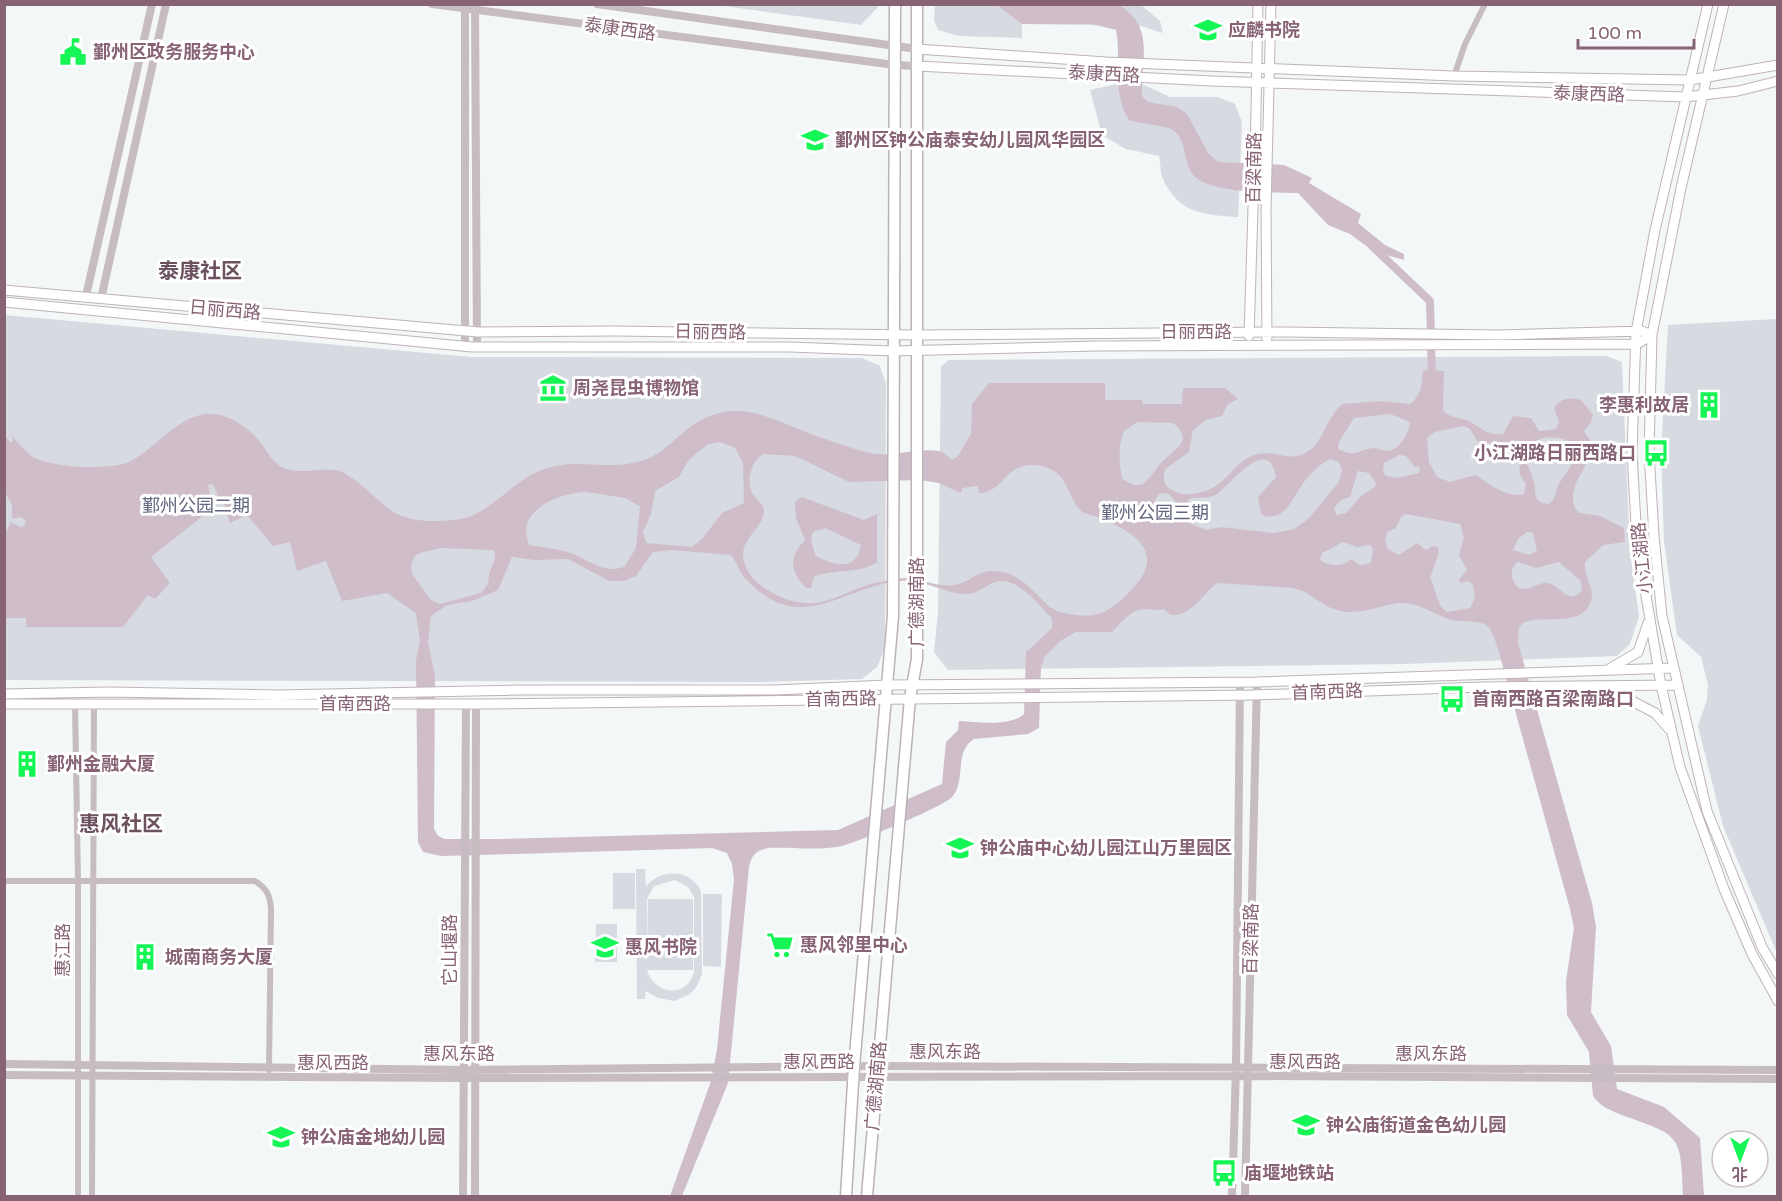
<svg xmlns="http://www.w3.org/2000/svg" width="1782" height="1201" font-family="'Varela Round','Noto Sans SC',sans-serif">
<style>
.green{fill:#d7dae1;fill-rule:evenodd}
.water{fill:#cfbeca;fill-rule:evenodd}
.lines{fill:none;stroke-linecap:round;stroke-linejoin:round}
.canal{stroke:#cfbeca;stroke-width:8}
.secondary-casing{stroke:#bfb3b9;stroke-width:11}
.primary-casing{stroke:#bcb2b7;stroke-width:13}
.minor{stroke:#c6bcc1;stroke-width:6}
.tertiary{stroke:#c6bcc1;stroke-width:8}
.secondary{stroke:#fff;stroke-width:9}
.primary{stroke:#fff;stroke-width:10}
.secondary-bridge-casing{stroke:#bfb3b9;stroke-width:11;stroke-linecap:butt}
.secondary-bridge{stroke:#fff;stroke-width:9}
.labels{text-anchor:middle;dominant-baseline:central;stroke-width:6;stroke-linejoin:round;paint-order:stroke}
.street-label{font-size:18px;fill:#876375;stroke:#fff}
.poi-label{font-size:18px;font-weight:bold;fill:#876375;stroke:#fff;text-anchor:start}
.park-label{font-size:18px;fill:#62667e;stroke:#fff}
.quarter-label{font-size:21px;font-weight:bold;fill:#6c515f;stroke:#fff}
</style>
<rect width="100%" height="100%" fill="#f3f7f7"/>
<!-- green -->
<path class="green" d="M717 5 878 4V7L861 25Z
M935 5H1141L1160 21 1163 33 1141 26 1022 24V38L959 36 938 30 934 20Z
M1117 84H1142L1170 97H1218L1235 104 1242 122 1238 217C1205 215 1179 214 1163 179 1160 173 1161 164 1159 156L1126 149 1102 135 1090 90Z
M4 315 471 357 862 358 880 366 886 384 885 648 877 667 862 679 758 682 5 680Z
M1777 319H1778L1777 953 1723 826 1698 726 1707 700 1708 685 1701 657 1677 635 1664 542 1661 454 1668 325Z
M1606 356 1622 362 1630 552 1639 616 1630 644 1617 656 1403 664 948 670 934 652 938 612 941 366 949 360Z
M636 869H645L646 886C661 869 690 868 701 891L702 974 697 986 690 994 675 1001 658 998 646 991 645 999H637ZM675 880 688 887 694 897V972C687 999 654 995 647 970H693V899H648V956L647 899 654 886Z
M613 873H635V909H613Z
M703 894H722L721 967 703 966Z
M596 924H617V962H595Z"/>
<!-- water -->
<path class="water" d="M997 5H1119C1155 26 1141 60 1142 96L1148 102 1177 107 1187 114 1208 153 1218 162 1284 165 1312 178 1309 183 1361 214 1358 223 1385 245 1404 254V260L1373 251 1350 234 1328 225 1298 193C1271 192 1220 194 1198 179 1181 168 1189 141 1173 130 1165 125 1140 124 1129 120 1111 91 1122 60 1116 30L1092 24H1022Z
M1423 370 1444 371 1443 411C1452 419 1462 417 1471 422 1481 429 1490 436 1503 434L1513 416 1531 418 1539 431 1556 429 1559 422 1554 408C1560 398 1572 396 1582 401L1593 415 1591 422 1584 431 1592 443V449C1588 469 1561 493 1579 513L1600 516 1624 528 1625 542 1603 545 1585 562C1584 577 1592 585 1592 594 1590 631 1542 613 1523 623L1519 627 1518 643 1592 903 1596 927 1591 1012 1611 1046 1617 1089 1664 1107 1700 1138 1704 1196H1683C1681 1131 1679 1136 1619 1114 1608 1109 1600 1106 1593 1096L1589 1052 1567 1015 1566 981 1574 928 1570 909 1500 656C1497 647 1494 632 1487 626 1481 620 1461 622 1452 620 1434 615 1419 602 1400 603 1380 605 1363 615 1341 611 1322 608 1312 592 1293 588L1217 583C1202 595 1191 617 1170 615L1164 609C1156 611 1152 609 1145 609 1131 609 1121 623 1112 632H1076L1060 641 1045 656 1041 667 1039 728 1028 734 974 739C953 752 967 780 952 797 943 807 858 842 842 846 819 851 791 847 768 848 755 851 752 855 749 867L728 1083 682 1196H670L711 1081 717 1049 734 879 732 864 727 853 712 848 479 855 441 856 423 852 418 842 416 660 420 641 416 613 387 593 342 601 326 561 297 571 290 542 273 546 247 515 230 523 224 503H221L213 484 208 485 213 508 151 557 170 583 155 599 148 595 123 627H26V618H5V534L11 522 20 527 24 526 26 520 20 517 12 519V505L5 492V436L11 443 13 440 11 435C18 442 24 451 33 457 53 468 111 471 131 461 156 448 177 417 206 414 226 412 248 427 260 442 267 450 271 461 280 466 301 478 324 464 342 472 362 482 374 498 392 511 408 522 434 522 453 520 488 518 508 484 539 471 576 456 601 471 637 462 665 456 677 433 701 420 742 399 773 420 811 434 829 440 847 447 866 452 889 459 916 447 939 451 944 452 948 457 952 460L957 457 971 434 972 404 989 383H1105V400H1142L1143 404H1182L1183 388H1225L1238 399 1228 404 1222 416 1206 420 1193 430 1189 452 1165 469C1163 477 1163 484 1170 489 1179 495 1186 495 1197 493 1227 489 1232 461 1257 454 1274 450 1290 463 1307 452 1323 443 1326 418 1342 404L1382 401 1409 404 1414 401 1421 389ZM1390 414 1410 422C1409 433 1400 449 1388 451 1383 451 1379 448 1374 448 1357 449 1358 459 1338 449L1339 442 1354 418ZM1137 422 1173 423C1196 442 1172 450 1161 463 1151 474 1143 497 1122 478 1119 462 1118 446 1124 431ZM1463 426 1470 429 1478 442 1512 445 1519 455 1520 475 1526 484 1524 494C1506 499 1489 483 1475 475L1450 482 1437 477 1429 462 1427 438 1435 432ZM1543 438C1557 437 1569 437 1576 451 1572 467 1569 469 1560 482 1555 490 1557 498 1549 504 1530 502 1538 492 1533 479 1529 465 1522 461 1528 446ZM720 442 735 448 743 463 744 503 722 513 702 539 692 547 646 543 643 532 651 514 655 491 679 477 688 461 700 450 708 444ZM764 454 795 456 849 482 920 480 939 483 958 492H962V488L978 486 979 493H983C1003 487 1002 477 1016 469 1030 461 1050 466 1060 476 1069 487 1072 503 1082 512 1119 524 1175 546 1131 590 1121 601 1109 612 1094 615 1083 617 1059 614 1050 607 1031 591 1020 570 990 571 976 572 967 584 953 585 939 587 922 580 908 578 899 578 889 580 881 582 858 585 839 599 817 603 791 607 745 586 743 556 743 540 755 533 761 521 770 504 756 503 751 490 747 478 752 459 764 454ZM1399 455 1406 456 1414 466 1420 467 1419 473 1397 478 1386 476 1383 471 1384 463ZM1330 459 1339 462 1342 470 1339 482 1308 519 1294 529 1274 533 1221 527 1206 530 1184 521 1183 510 1189 499C1198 496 1208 500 1217 494 1228 487 1269 432 1276 477L1258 497 1261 513 1264 516C1286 520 1291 500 1302 485 1308 475 1320 464 1330 459ZM1358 471 1369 473 1376 483 1375 487 1361 496 1346 513 1336 515 1334 508 1341 500 1350 497ZM586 492 625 498 640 506 636 548 624 567C602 574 590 560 570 553 559 549 541 547 529 545 528 541 526 536 526 531 527 505 565 492 586 492ZM1160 493 1169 494 1176 502V517L1165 518 1156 508 1155 500ZM1406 514 1460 524 1464 537 1459 555 1467 570 1459 580 1461 583 1469 581 1473 585 1475 598 1470 608 1447 612C1436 605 1436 588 1430 578L1439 552 1438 547 1433 546 1426 550 1417 543 1399 555 1388 549 1385 541 1387 532 1396 528 1401 517ZM1527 532 1533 533 1537 551 1529 555 1513 550 1518 539ZM1343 542 1357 547 1369 545 1373 548 1371 563 1360 565 1351 559C1343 567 1329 567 1320 560L1322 553ZM440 548 494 550 495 559 489 574 488 584 481 593 440 604 431 600 412 574 411 566 414 557 420 553ZM672 550 731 555C737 562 739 572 745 578 801 639 840 586 901 581 925 579 946 595 968 594 977 593 984 587 993 583 1015 573 1037 604 1052 618V628C1043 636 1036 644 1026 652L1024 714C1010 727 977 722 959 721L958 730 946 742 942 784 838 830 501 839H445L438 836 434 829 435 676 428 642 431 616 447 605 472 601 498 590 512 557 534 560 568 559 609 581H624L636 576 653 552ZM1518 562 1536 568 1559 562 1581 581 1582 591C1566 606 1561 584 1547 583 1536 582 1531 592 1519 588 1511 580 1508 569 1518 562Z
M802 497 864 520 877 514V562C860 575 833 568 814 577L811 588H806C789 570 789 557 805 540L796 518 795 502ZM825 528 861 545C857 572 833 566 815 555L811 539 813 532Z"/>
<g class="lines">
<!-- canal -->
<path class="canal" d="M1373 247 1430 301 1432 381"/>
<defs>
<path id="secondary" d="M1708 4 1655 230 1636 332 1632 453 1637 542 1661 685 1680 767 1724 889 1752 954 1778 1001
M1724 4 1681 188 1652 335 1649 452 1654 536 1662 616 1707 811 1762 947 1778 974
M917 49 1106 62 1454 76 1690 80 1778 65
M917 66 1212 81 1685 97 1738 91 1778 81
M1255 162 1258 4
M4 290 478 332 615 331 918 335 1285 332 1499 335 1642 331 1652 335
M4 302 472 347H790L893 351 1098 346 1637 344 1652 335
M1249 336 1253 209
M1267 338 1266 209 1271 4
M1609 669 1638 652 1648 623
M1607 688 1655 713 1669 729
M4 694 109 692 278 695 517 690H775L887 685 1257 682 1673 668
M4 704H484L1253 695 1483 687 1677 685"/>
<path id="primary" d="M846 1196 854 1067 893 616 895 4
M867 1196 910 698 917 659V4"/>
</defs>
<!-- secondary casing -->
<use href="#secondary" class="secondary-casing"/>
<!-- primary casing -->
<use href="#primary" class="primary-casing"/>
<!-- minor -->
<path class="minor" d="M1454 76 1465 44 1485 4
M75 703 78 881V1196
M4 881H255C267 888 270 896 271 909L269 1070
M92 1196 94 703"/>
<!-- tertiary -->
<path class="tertiary" d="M432 4 895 65 917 66
M475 4 477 347
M597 4 917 49
M465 6V346
M86 296 152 4
M101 299 166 4
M4 1064 465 1070 877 1066 1778 1070
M4 1075 464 1078 1248 1076 1778 1079
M463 1196 466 704
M475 1196 476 704
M1232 1196 1236 1069 1240 682
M1245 1196 1257 682"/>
<!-- secondary -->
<use href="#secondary" class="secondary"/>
<!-- primary -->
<use href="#primary" class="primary"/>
<defs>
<path id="secondary-bridge" d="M1253 209 1255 162"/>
</defs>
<!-- secondary-bridge casing -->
<use href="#secondary-bridge" class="secondary-bridge-casing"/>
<!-- secondary-bridge -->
<use href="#secondary-bridge" class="secondary-bridge"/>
</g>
<!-- icons -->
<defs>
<symbol id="school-bare" viewBox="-9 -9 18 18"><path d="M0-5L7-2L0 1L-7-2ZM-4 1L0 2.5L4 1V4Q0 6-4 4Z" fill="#15f555" stroke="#fff" stroke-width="2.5" paint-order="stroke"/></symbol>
<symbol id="civic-bare" viewBox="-9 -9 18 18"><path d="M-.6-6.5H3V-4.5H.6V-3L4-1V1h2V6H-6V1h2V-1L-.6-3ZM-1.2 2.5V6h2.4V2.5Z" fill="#15f555" stroke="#fff" stroke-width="2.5" paint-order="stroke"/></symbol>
<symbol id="museum-bare" viewBox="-9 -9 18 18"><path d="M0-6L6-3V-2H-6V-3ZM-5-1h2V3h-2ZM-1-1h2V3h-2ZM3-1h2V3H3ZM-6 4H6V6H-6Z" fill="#15f555" stroke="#fff" stroke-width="2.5" paint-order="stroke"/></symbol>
<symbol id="building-bare" viewBox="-9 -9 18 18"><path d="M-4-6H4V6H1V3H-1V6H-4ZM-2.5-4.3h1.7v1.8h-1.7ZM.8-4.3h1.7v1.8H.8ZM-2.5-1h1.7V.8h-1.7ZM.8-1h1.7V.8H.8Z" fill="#15f555" stroke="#fff" stroke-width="2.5" paint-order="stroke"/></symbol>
<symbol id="bus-bare" viewBox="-9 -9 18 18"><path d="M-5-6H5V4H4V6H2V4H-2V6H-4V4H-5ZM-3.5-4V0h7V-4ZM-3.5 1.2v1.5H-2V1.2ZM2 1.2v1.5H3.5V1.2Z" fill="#15f555" stroke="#fff" stroke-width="2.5" paint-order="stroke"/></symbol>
<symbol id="supermarket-bare" viewBox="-9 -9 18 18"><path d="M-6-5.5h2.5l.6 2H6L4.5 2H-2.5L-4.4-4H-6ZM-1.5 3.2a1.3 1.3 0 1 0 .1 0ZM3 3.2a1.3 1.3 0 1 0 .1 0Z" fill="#15f555" stroke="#fff" stroke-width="2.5" paint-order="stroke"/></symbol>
</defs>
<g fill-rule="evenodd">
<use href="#school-bare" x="1189" y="11" width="38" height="38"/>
<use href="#civic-bare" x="54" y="33" width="38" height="38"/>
<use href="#school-bare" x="796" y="121" width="38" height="38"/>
<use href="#museum-bare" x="534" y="369" width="38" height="38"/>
<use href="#building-bare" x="1690" y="386" width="38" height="38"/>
<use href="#bus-bare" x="1637" y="434" width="38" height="38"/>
<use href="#bus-bare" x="1433" y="680" width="38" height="38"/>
<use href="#building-bare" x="8" y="745" width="38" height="38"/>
<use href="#school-bare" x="941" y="829" width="38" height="38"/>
<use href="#supermarket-bare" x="761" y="926" width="38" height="38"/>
<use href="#school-bare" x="586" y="928" width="38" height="38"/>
<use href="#building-bare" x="126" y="938" width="38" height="38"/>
<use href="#school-bare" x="1287" y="1106" width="38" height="38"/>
<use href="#school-bare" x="262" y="1118" width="38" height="38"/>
<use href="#bus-bare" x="1205" y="1154" width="38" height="38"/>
</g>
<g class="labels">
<!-- street labels -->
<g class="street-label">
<text transform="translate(620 29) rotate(8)">泰康西路</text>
<text transform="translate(1104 74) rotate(3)">泰康西路</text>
<text transform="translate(1589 94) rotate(2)">泰康西路</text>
<text transform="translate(1254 168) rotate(-89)">百梁南路</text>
<text transform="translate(225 310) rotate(5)">日丽西路</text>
<text transform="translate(710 332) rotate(1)">日丽西路</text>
<text x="1196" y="332">日丽西路</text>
<text transform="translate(1642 558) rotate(-96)">小江湖路</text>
<text transform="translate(917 602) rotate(-90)">广德湖南路</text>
<text transform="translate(1327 692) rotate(-2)">首南西路</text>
<text transform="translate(841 699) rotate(-1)">首南西路</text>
<text x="355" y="704">首南西路</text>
<text transform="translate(1251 939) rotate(-89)">百梁南路</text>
<text transform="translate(63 950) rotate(-90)">惠江路</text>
<text transform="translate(450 950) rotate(-90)">它山堰路</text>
<text x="945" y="1052">惠风东路</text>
<text x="459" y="1054">惠风东路</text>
<text x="1431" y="1054">惠风东路</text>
<text x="819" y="1062">惠风西路</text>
<text x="1305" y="1062">惠风西路</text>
<text x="333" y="1063">惠风西路</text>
<text transform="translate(876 1086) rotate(-85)">广德湖南路</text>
</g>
<!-- poi labels -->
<g class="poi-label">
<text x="1228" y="30">应麟书院</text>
<text x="93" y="52">鄞州区政务服务中心</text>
<text x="835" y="140">鄞州区钟公庙泰安幼儿园风华园区</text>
<text x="573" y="388">周尧昆虫博物馆</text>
<text x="1689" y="405" text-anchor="end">李惠利故居</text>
<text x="1636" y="453" text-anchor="end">小江湖路日丽西路口</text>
<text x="1472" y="699">首南西路百梁南路口</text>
<text x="47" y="764">鄞州金融大厦</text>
<text x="980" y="848">钟公庙中心幼儿园江山万里园区</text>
<text x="800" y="945">惠风邻里中心</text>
<text x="625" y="947">惠风书院</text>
<text x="165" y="957">城南商务大厦</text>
<text x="1326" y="1125">钟公庙街道金色幼儿园</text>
<text x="301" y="1137">钟公庙金地幼儿园</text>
<text x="1244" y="1173">庙堰地铁站</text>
</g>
<!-- park labels -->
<g class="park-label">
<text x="196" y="506">鄞州公园二期</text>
<text x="1155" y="513">鄞州公园三期</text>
</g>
<!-- quarter labels -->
<g class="quarter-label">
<text x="200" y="271">泰康社区</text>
<text x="121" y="824">惠风社区</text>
</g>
</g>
<!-- border -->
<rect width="1782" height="1201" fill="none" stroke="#876375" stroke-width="12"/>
<!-- north arrow -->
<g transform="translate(1740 1159) rotate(180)"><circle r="28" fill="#ffffff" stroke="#cfc1c8" stroke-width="1.5"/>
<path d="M0-4.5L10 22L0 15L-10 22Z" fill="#15f555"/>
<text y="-9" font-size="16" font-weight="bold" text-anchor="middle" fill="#876375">北</text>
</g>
<!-- scale -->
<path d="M1578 39v9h116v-9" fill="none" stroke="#876375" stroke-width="3"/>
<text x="1587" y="39" font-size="18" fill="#876375" stroke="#ffffff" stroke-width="4.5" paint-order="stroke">100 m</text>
</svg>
